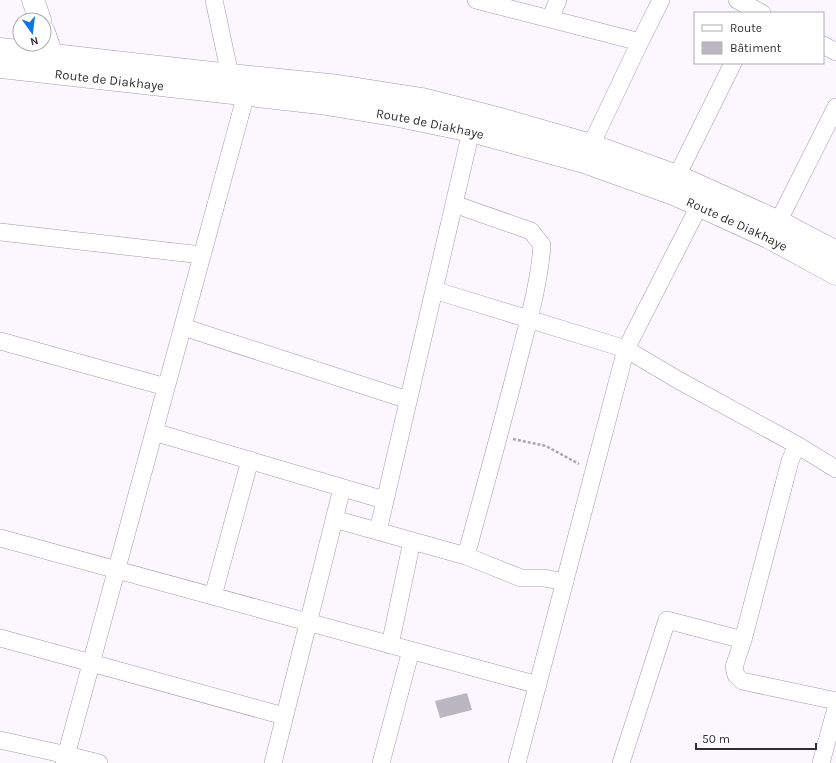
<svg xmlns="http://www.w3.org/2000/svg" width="836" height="763" font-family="Karla,sans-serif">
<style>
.building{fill:#bab7c1}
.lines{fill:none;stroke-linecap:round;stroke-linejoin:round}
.street-casing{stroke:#a19ca6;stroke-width:18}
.secondary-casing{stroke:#a19ca6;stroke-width:23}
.primary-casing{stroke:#a19ca6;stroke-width:23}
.path{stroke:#aba7ae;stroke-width:2.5;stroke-dasharray:3 2;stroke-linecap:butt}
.street{stroke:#fff;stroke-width:17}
.secondary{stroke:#fff;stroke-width:22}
.primary{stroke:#fff;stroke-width:22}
.labels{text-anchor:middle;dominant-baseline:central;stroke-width:3.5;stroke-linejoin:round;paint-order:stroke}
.street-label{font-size:13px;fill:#312f33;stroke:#fff}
</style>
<rect width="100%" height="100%" fill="#fbf6ff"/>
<!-- building -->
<path class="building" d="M467 693 472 710 440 718 435 701Z"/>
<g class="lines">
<defs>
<path id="street" d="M476 0 640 42
M737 0 762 13
M550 19 558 0
M823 45 836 52
M591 145 640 42 661 0
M677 176 733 63
M454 204 531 231 542 245C539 287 526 329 516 370 500 432 483 494 466 556
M0 232 202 255
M773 232 836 107
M434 290 626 349 678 380 797 445 836 469
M183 327 408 400
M0 341 166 387
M154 432 384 500
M797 445 790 461 743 640 734 667 736 675 742 681 836 701
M334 519 466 556 521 578H544L565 582
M378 531 471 131
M0 538 538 685
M213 596 250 460
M0 638 284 716
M390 645 412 541
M0 740 67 755 99 763
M64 763 246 94 230 75 214 0
M273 763 342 488
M381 763 411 650
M517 763 626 349 699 206
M621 763 667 620 743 640
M821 763 836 708"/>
<path id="secondary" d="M33 0 40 20
M44 32 52 55"/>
<g id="primary">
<path d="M0 49 230 75 339 86 422 99 504 120 591 145 677 176 779 222 836 252"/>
<path id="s1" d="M0 67 320 103 399 116 471 131 584 162 676 195 770 238 836 274"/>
</g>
</defs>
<!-- street casing -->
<use href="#street" class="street-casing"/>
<!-- secondary casing -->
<use href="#secondary" class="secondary-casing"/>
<!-- primary casing -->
<use href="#primary" class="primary-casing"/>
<!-- path -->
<path class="path" d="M513 439 546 446 579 464"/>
<!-- street -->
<use href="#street" class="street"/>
<!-- secondary -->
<use href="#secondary" class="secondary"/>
<!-- primary -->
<use href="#primary" class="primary"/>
</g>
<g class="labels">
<!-- street labels -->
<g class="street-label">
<text stroke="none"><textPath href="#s1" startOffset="110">Route de Diakhaye</textPath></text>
<text stroke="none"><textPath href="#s1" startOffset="434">Route de Diakhaye</textPath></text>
<text stroke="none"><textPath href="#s1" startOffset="758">Route de Diakhaye</textPath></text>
</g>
</g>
<!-- legend -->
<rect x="694" y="12" width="130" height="52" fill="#ffffff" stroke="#adacad"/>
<rect x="702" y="25" width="20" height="6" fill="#ffffff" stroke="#adacad"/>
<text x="730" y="32" font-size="12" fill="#312f33">Route</text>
<rect x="702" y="42" width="20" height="12" fill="#bab7c1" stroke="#adacad"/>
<text x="730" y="52" font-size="12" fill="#312f33">Bâtiment</text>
<!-- north arrow -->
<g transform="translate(32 32) rotate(166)"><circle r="19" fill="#ffffff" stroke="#adacad"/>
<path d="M0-3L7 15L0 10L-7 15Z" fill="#0f77df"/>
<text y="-6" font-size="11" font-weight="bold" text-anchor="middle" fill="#312f33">N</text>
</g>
<!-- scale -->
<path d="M696 743v6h120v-6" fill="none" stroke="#312f33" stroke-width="2"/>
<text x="702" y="743" font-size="12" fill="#312f33" stroke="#ffffff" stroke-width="3" paint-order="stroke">50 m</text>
</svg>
